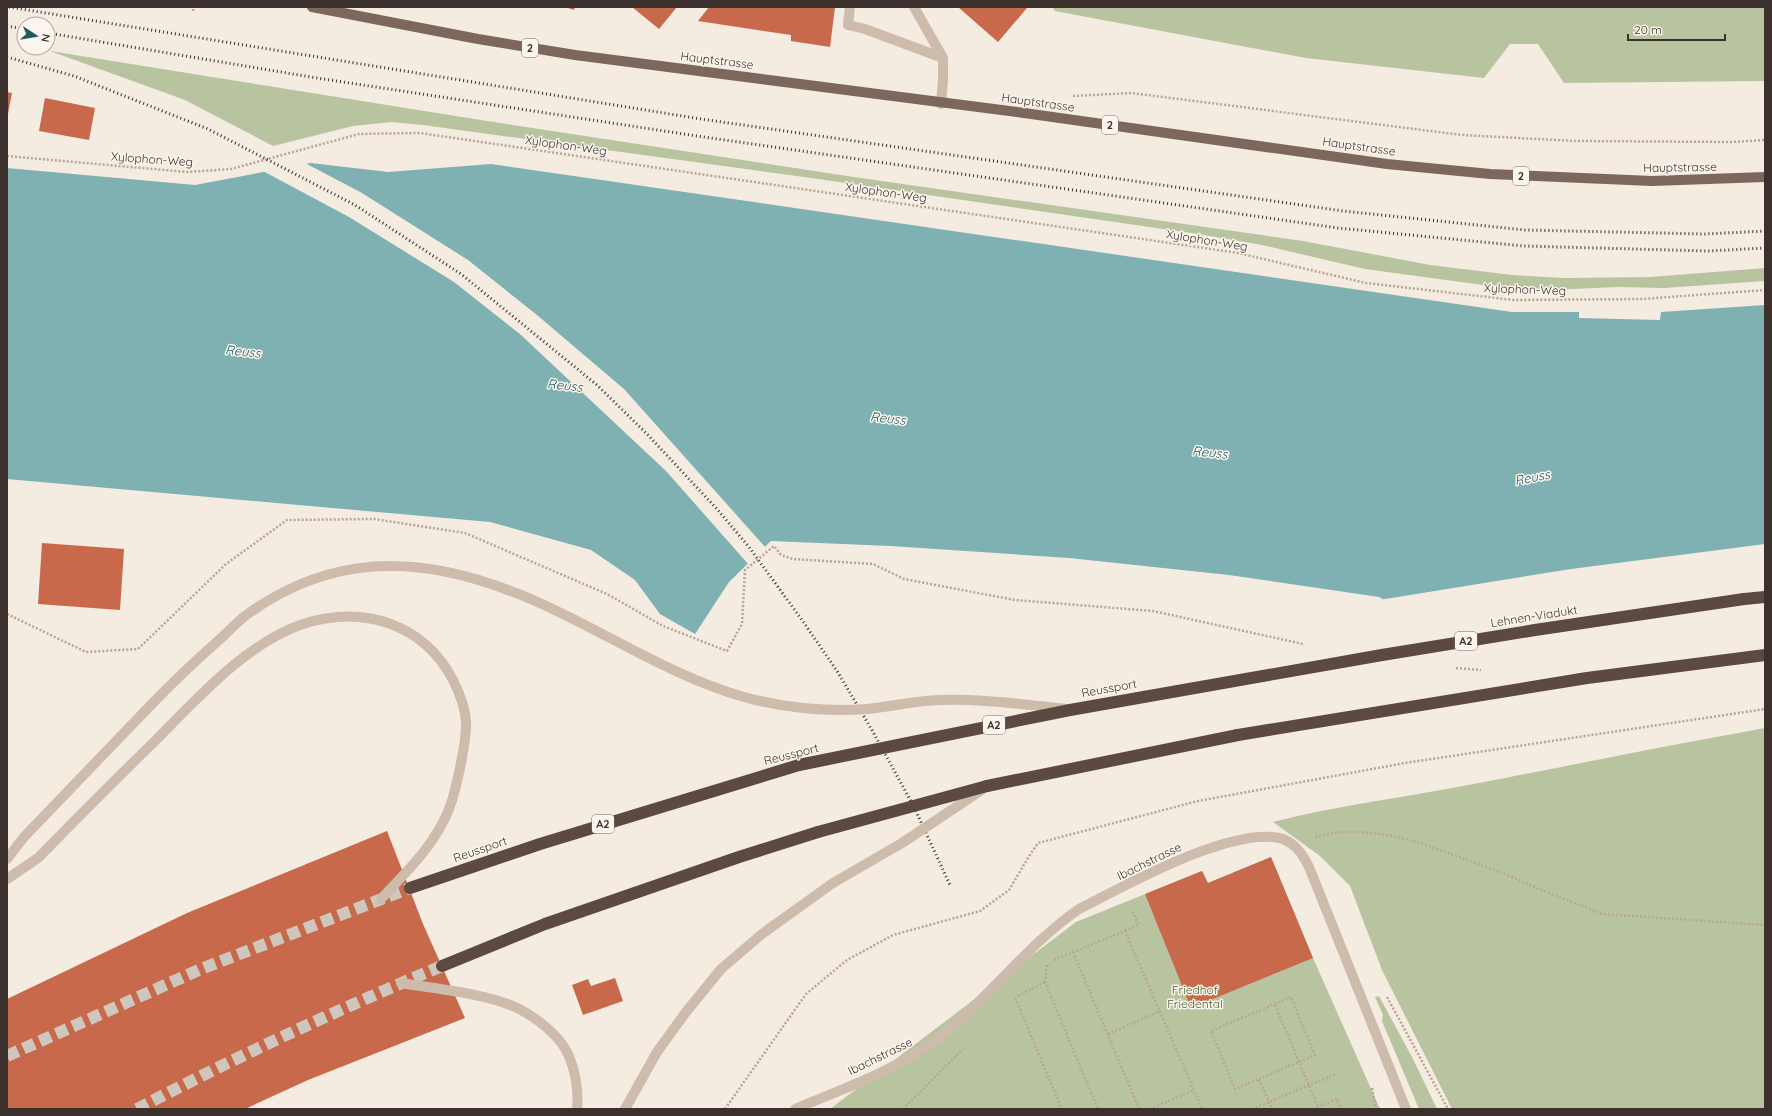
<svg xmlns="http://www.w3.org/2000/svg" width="1772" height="1116" font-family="Quicksand,sans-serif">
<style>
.green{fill:#b8c4a0}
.water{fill:#7fb0b2}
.pier{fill:#f4ebe1}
.building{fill:#c8694b}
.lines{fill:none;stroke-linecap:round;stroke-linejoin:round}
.highway-tunnel{stroke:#cfc6bd;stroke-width:12;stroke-dasharray:12 6;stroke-linecap:butt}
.path{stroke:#b9a596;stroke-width:2.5;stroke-dasharray:2 2;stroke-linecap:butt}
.minor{stroke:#cdbbac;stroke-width:10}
.major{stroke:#7d675c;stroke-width:10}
.highway{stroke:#5c4a42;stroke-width:12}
.rail{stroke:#3b302b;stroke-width:3;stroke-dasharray:1 3;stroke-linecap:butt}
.minor-bridge{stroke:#cdbbac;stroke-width:10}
.highway-bridge{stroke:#5c4a42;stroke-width:12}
.labels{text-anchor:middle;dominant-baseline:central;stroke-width:3;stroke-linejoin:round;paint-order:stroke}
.shield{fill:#fbf5ee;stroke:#756b66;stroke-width:1}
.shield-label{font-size:11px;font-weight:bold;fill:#3b302b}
.street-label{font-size:12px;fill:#3b302b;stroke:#fbf5ee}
.park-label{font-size:12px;fill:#4a5a2e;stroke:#fbf5ee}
.water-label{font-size:13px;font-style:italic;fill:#1f5a5e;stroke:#fbf5ee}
</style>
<rect width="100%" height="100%" fill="#f4ebe1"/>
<!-- green -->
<path class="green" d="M1052 7H1765V81L1564 83 1538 44H1510L1484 78 1306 58 1055 11Z
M50 51 487 121 854 177 1303 241 1430 265 1512 275 1565 278 1650 277 1765 268V281L1664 288 1618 287 1549 290 1505 288 1365 269 1262 245 1198 234 818 179 423 125 391 122 353 126 273 146 185 100Z
M1765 728V1109H1452L1382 970 1350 886 1320 856 1273 822C1335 806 1400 798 1463 786 1563 767 1664 746 1765 728Z
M1271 857 1313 958 1380 1109H830L1076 922 1202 871 1208 883Z
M1379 996 1413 1059 1437 1109H1419L1382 1021 1383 1015 1375 997Z"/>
<!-- water -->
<path class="water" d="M311 163 388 172 491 164 1512 312H1579V318L1660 320 1661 312 1765 305V658L1495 662 1379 597 1229 575 1069 558 891 546 771 541 729 582 695 634 660 614 635 580 591 550 490 522 7 479V168L195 185Z"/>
<!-- pier -->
<path class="pier" d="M303 162 362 193 468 260 537 315 624 389 766 548 749 565 666 471 521 335 454 282 349 217 261 170Z
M1765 544V660L1494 664 1379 600 1571 569Z"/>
<!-- building -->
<path class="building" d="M565 7H575L574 10Z
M632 7H677L659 29Z
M709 7H835L830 47 791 41V35L698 21Z
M958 7H1025L1027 8 998 42Z
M7 92 12 93 8 114H7Z
M45 98 95 108 89 140 39 131Z
M42 543 124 549 120 610 38 604Z
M387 831 423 924 465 1018 308 1080 245 1109H7V999L187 913Z
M1271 857 1313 958 1191 1008 1145 894 1202 871 1208 883Z
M615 978 623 1001 583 1015 572 985 588 979 591 986Z"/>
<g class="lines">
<!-- highway-tunnel -->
<path class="highway-tunnel" d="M7 1056 201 969 410 888
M137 1109C236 1057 339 1009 442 966"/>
<!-- path -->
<path class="path" d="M193 11 194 8
M1073 96 1131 93 1462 135 1576 141 1732 142 1765 140
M7 156 187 172 231 169 359 134 420 133 1238 253 1366 283 1514 300 1642 299 1765 290
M7 614 86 652 138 649 226 564 287 520 374 519 465 533 607 594 663 626 727 651 742 624 745 570 774 546 781 555 793 559 873 564 904 579 1015 600 1153 611 1303 644
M1456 668 1481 670
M1315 837 1338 832H1360L1387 835 1418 842 1500 872 1551 894 1603 914 1765 925
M1125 931 1139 925 1133 912
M1073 952 1139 1109
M1054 960 1125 931 1202 1109
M1047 965 1045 982 1098 1109
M1018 996 1045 982
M1387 997 1448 1109
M1015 998 1062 1109
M1275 1005 1319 1109
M1108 1034 1160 1011
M1259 1079 1315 1055 1291 997 1211 1031 1235 1089 1259 1079 1272 1109
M1372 1088 1376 1109
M725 1109 806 994 847 960 893 935 980 911 1009 890 1031 853 1038 843 1198 801 1405 763 1765 709
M903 1109 963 1049
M1150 1109 1194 1090
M1252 1109 1336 1074
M1313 1109 1337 1099 1341 1109"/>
<!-- minor -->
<path class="minor" d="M850 7 848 25 865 29 943 58
M914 7 943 58V79L941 104
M7 879 38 858C76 819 115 780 154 742 196 700 246 643 303 624 363 605 423 623 453 680 459 692 465 707 466 721 467 740 456 791 449 809 435 845 407 871 381 899
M401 983C436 989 483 993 515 1007 533 1015 558 1034 567 1052 575 1068 579 1091 577 1109
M625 1109 657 1052 686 1012 721 969 762 934 833 883
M795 1109C845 1088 898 1070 941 1036 990 997 1027 945 1079 909 1125 886 1234 824 1283 839 1296 844 1303 855 1309 867L1406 1109"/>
<!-- major -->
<path class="major" d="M312 7 478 39 575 55 1017 112 1387 164 1490 174 1652 181 1765 177"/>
<!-- highway -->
<path class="highway" d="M1744 599 1765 597
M987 786 1238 735
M410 888 540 844 799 765
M442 966 545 924 739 857 818 832"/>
<!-- rail -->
<path class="rail" d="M9 7 701 119 1343 211 1525 230 1705 234 1765 231
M7 26 24 29
M48 33 317 78 697 136 1338 228 1524 246 1708 251 1765 248
M7 57 74 76 208 129 355 205 461 274 597 385 647 434 716 508 749 547 802 620 837 671 872 730 914 807 950 885"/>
<!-- minor-bridge -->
<path class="minor-bridge" d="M7 859 24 837C65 794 106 752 147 709 170 685 194 662 219 640 228 632 236 623 245 616 328 555 414 554 508 590 589 620 660 673 744 697 784 708 826 712 867 709 886 707 906 703 925 701 972 697 1020 704 1066 709
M833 883 902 843 983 789"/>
<!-- highway-bridge -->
<path class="highway-bridge" d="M1238 735 1587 678 1765 655
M799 765 1070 710 1382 655 1535 630 1744 599
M818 832 987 786"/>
</g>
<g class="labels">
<!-- shield labels -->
<g class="shield">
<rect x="522" y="39" width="16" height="18" rx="3"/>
<rect x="1102" y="116" width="16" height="18" rx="3"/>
<rect x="1513" y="167" width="16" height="18" rx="3"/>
<rect x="1455" y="632" width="22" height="18" rx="3"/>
<rect x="983" y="716" width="22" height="18" rx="3"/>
<rect x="592" y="815" width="22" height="18" rx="3"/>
</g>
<g class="shield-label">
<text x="530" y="48">2</text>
<text x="1110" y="125">2</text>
<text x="1521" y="176">2</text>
<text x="1466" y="641">A2</text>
<text x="994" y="725">A2</text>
<text x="603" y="824">A2</text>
</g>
<!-- street labels -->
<g class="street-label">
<text transform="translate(717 60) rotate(7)">Hauptstrasse</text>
<text transform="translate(1038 102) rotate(8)">Hauptstrasse</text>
<text transform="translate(566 145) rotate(8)">Xylophon-Weg</text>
<text transform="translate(1359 146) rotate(8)">Hauptstrasse</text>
<text transform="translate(152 159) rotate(4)">Xylophon-Weg</text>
<text transform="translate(1680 167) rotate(-1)">Hauptstrasse</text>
<text transform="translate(886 192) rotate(8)">Xylophon-Weg</text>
<text transform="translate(1207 240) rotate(9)">Xylophon-Weg</text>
<text transform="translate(1525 289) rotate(2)">Xylophon-Weg</text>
<text transform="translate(1534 616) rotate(-9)">Lehnen-Viadukt</text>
<text transform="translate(1109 688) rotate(-10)">Reussport</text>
<text transform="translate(791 754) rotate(-14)">Reussport</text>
<text transform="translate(480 849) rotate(-19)">Reussport</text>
<text transform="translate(1149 861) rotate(-26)">Ibachstrasse</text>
<text transform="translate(880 1056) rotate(-26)">Ibachstrasse</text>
</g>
<!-- park labels -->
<g class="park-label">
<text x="1195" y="989">Friedhof<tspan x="1195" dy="14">Friedental</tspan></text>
</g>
<!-- water labels -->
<g class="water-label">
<text transform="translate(243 351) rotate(6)">Reuss</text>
<text transform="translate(565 385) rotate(6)">Reuss</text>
<text transform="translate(888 418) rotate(6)">Reuss</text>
<text transform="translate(1210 452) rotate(6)">Reuss</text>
<text transform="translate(1532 477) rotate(-11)">Reuss</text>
</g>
</g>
<!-- border -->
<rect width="1772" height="1116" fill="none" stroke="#3b302b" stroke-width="16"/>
<!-- north arrow -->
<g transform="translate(36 36) rotate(102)"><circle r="19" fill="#fbf5ee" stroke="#aea6a0"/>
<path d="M0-3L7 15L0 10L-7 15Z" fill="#1f5a5e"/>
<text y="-6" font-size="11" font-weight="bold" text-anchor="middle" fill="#3b302b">N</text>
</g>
<!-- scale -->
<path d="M1628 34v6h97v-6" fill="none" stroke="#3b302b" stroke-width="2"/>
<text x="1634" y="34" font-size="12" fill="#3b302b" stroke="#fbf5ee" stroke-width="3" paint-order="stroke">20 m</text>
</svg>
